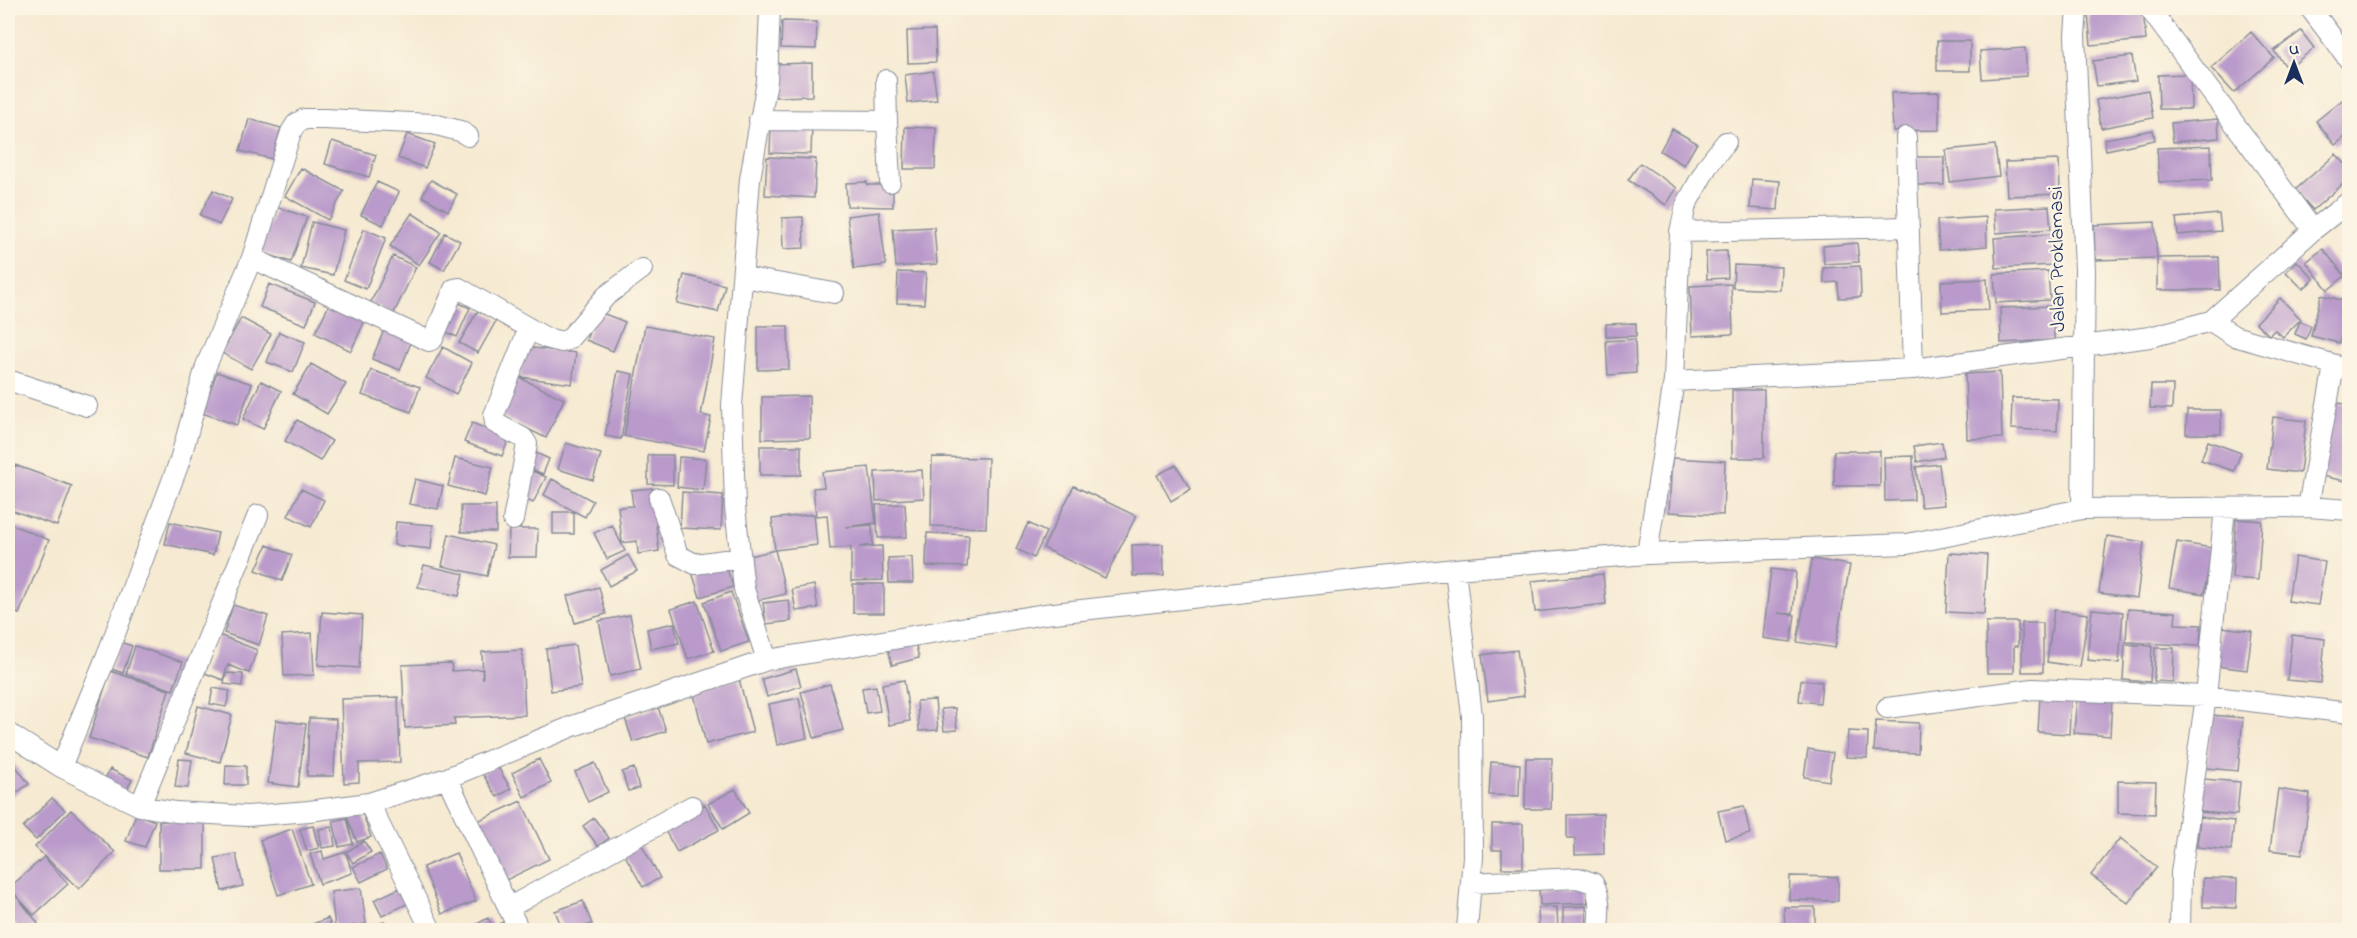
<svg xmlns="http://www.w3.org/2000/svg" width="2357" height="938" font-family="'Indie Flower',sans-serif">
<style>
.building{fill:#b99acb}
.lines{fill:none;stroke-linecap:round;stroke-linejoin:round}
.street-casing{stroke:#888c98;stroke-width:22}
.street{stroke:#fff;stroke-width:20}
.labels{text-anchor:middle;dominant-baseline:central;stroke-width:4.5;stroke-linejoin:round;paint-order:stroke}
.street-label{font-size:21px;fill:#1b2f5e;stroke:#fcf5e5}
</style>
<rect width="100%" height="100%" fill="#fcf5e5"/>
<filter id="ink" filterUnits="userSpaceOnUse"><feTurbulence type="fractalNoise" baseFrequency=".0167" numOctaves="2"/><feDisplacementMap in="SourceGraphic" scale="12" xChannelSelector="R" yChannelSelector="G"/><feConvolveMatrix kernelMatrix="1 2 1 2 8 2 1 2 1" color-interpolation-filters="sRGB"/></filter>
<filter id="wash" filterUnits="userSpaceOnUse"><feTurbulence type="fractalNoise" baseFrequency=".008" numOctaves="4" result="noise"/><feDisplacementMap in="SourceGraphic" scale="24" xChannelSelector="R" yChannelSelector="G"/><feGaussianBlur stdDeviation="1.35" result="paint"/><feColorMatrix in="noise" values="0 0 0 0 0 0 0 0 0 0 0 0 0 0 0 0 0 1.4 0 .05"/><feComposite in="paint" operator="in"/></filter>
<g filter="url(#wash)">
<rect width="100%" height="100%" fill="#f6ead2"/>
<g id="blocks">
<!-- building -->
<path class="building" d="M2143 10 2146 40 2091 45 2088 14Z
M782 21 817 22 816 49 781 48Z
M935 30 936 62 908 63 907 31Z
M2301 31 2314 48 2288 69 2274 51Z
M2251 32 2274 58 2234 93 2211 68Z
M1937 41H1970V71H1937Z
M2025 48 2027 76 1982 79 1980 51Z
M2132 56 2136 81 2097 86 2093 61Z
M812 63V96L775 97V64Z
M933 71 937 100 908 103 905 75Z
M2190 74 2191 109H2159L2158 75Z
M2148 90 2153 118 2101 128 2096 100Z
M1939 92V130L1893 131 1891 93Z
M2346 97 2350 101V133L2335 145 2316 121Z
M249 119 281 128 272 159 240 151Z
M2218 119 2219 138 2173 142 2171 123Z
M771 124 812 125 811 154 770 153Z
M905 127 936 128 935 169H904Z
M1672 129 1697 143 1684 165 1660 151Z
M2153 130 2155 140 2106 150 2104 139Z
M407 134 435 144 425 168 398 158Z
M332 141 376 155 369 177 325 164Z
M1995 145 1999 176 1950 182 1946 150Z
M2211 146 2212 180 2159 182 2157 148Z
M2336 154 2350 169V178L2313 210 2295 190Z
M767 157 816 159 814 198 765 195Z
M1912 157H1944V185H1912Z
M2059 160 2060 194 2007 196 2005 162Z
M1640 163 1677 188 1666 205 1628 180Z
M301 168 344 191 328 220 285 196Z
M1752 179 1780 181 1778 210 1750 208Z
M431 180 457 194 448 211 422 196Z
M377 182 399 192 383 225 361 215Z
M867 182V185H893V207L847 206 846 183Z
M213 190 232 199 219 225 200 215Z
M2049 206 2051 229 1996 233 1994 209Z
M276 207 307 217 291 262 260 252Z
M879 212 886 265 854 269 847 216Z
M412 213 441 232 419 265 390 246Z
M2219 214 2221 231 2178 235 2176 218Z
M803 217 804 248 783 249 782 218Z
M1986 217 1987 246 1939 250 1937 220Z
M312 222 344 230 333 275 301 268Z
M2155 222 2157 258 2095 260 2094 225Z
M934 227 937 264 896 267 893 229Z
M364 229 386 238 366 289 344 280Z
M445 233 460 241 444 270 430 262Z
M2052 234 2054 265 1996 268 1994 238Z
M1857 243 1859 262 1824 264 1823 246Z
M2323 249 2345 276 2328 290 2306 262Z
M1727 251 1728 278 1707 279 1706 252Z
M393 256 416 267 393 315 370 304Z
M2219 257 2220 290H2157V258Z
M2297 261 2314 279 2303 289 2286 272Z
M1734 265 1781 267 1780 290 1733 288Z
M1860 266 1861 297 1839 298 1838 282 1824 283 1823 268Z
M2048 271 2050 300 1996 303 1994 274Z
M898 272 926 273 924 304 897 303Z
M684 275 725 285 718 312 677 303Z
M1987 279 1989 310 1942 312 1941 281Z
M269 284 315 302 306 325 260 307Z
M1731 284 1733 334 1692 336 1690 286Z
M2321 295 2349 302 2339 343 2311 336Z
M2280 298 2301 319 2283 337 2275 330 2269 335 2256 323Z
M452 300 470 308 457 337 440 329Z
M331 301 366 318 351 351 315 333Z
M2053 306 2054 340 2001 343 2000 308Z
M479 309 497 319 478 353 459 343Z
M597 311 625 322 613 351 586 340Z
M241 318 271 334 251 369 222 353Z
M2300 321 2311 326 2306 339 2295 334Z
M1636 323V336L1606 337V324Z
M645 326 715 339 701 415 711 417 704 451 624 436Z
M758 326H788L789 369 758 370Z
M385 328 412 340 400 370 372 359Z
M279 332 305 342 293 372 267 362Z
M1635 339 1636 373 1608 375 1606 341Z
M443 347 472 363 456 394 426 378Z
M525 347 576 353 572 384 520 377Z
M311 364 346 384 327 414 293 394Z
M371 370 420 387 411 412 362 395Z
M618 371 633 374 621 439 605 436Z
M217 372 252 384 237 425 202 413Z
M2000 372 2002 438 1967 439 1965 374Z
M516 376 564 399 546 438 497 414Z
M261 381 281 391 263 429 243 419Z
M2151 385H2173L2172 409 2150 408Z
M1732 390H1764V458H1732Z
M809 396 810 438 762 439V397Z
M2012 398 2058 399 2057 431 2011 429Z
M2332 402 2350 405V482L2317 475Z
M2187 410H2221V434H2186Z
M2273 417 2306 421 2300 473 2267 469Z
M297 420 332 441 320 461 285 441Z
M472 423 509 438 502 456 464 442Z
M2208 441 2241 453 2234 471 2201 460Z
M1942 442 1944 457 1917 462 1914 446Z
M566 443 601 454 593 480 558 469Z
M760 446H801V475H760Z
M1834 451H1880V486H1834Z
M534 452 549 459 543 474 527 467Z
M648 455H673V485L648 484Z
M1913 456 1914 500 1885 501 1884 457Z
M679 457 706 459 703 490 677 487Z
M932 457 988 458 986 528 931 526Z
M455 458 493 467 485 496 448 486Z
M1672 458 1725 461 1723 515 1669 512Z
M1939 464 1944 505 1921 507 1916 467Z
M15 465 72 486 57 526 8 509V485Z
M1176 465 1191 489 1171 501 1157 475Z
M869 467 876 523 846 527 872 525 873 545 859 547 882 546 883 580 851 581V547L830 549 827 515 816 516 813 488 824 487 822 472Z
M922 470 924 498 876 501 875 472Z
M532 471 546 477 533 503 519 496Z
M415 479 443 486 438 509 409 504Z
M552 479 593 501 585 517 544 495Z
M1074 486 1136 516 1105 578 1043 548Z
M652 488 659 551 638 554 637 541 622 543 618 507 633 506 631 490Z
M301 489 324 500 311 527 288 516Z
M682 492 723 495 721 530 680 528Z
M905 504 907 537 878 538 876 505Z
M461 506H496V532H461Z
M553 512H574V534H553Z
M814 514 817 545 775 550 772 519Z
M2236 519 2262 521 2258 580 2232 578Z
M170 522 218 533 213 555 165 544Z
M396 522 433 525 431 549 394 545Z
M8 523 49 540 19 614 8 610Z
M1028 523 1046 532 1034 558 1016 549Z
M612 525 625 551 607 559 594 533Z
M509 529H538L537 557H508Z
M927 533 969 535 967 567 926 566Z
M449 534 494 545 487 576 442 566Z
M2107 536 2144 542 2137 598 2099 593Z
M2177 542 2212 548 2204 594 2169 588Z
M1163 544 1164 575 1133 576 1132 545Z
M267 545 292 555 282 581 256 570Z
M775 550 786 594 755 601 745 557Z
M1949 553 1987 555 1984 614 1946 612Z
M628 555 637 571 609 586 601 570Z
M912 557 913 583H889L888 558Z
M2295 557 2325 562 2318 605 2288 601Z
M1812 559 1850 565 1835 648 1797 642Z
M725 562 733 587 700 597 692 572Z
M424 565 464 574 459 596 418 587Z
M1771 569 1796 572 1793 614 1778 613 1795 615 1791 642 1763 638Z
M1603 574 1606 604 1535 612 1532 581Z
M853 584H884V613H853Z
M814 585 818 608 796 611 792 589Z
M599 587 606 614 575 623 567 596Z
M731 592 749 642 721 651 704 602Z
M789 600 791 621 766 624 763 603Z
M697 601 714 651 688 659 671 609Z
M233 605 268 616 259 645 224 633Z
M2092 609 2123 612 2119 663 2087 660Z
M2128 609 2176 612 2175 624 2201 625 2200 646 2126 642Z
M2054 610 2088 614 2080 667 2047 662Z
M322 612 362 615 359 668 318 665Z
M630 615 641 669 610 676 599 621Z
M1986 622H2018V646H2014V673H1987Z
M674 623 679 643 651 649 647 629Z
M2022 623H2043V672H2022Z
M2221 627 2252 631 2247 670 2216 666Z
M312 633 314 675 284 676 282 635Z
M219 635 257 650 249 673 228 665 223 680 205 673Z
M2292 635 2325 639 2321 683 2287 680Z
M120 642 132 646 123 673 111 669Z
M915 642 919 658 892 665 888 648Z
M2125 644 2152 646 2150 682 2123 680Z
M575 645 581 687 551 691 546 649Z
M135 646 183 662 173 690 126 674Z
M2155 648H2174L2173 682 2154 681Z
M522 650 525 715 454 718 455 725 405 728 402 665 451 663 452 671 482 669 483 679 482 652Z
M1517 650 1524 696 1488 701 1482 655Z
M796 669 801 686 767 697 762 679Z
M110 671 169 690 148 757 89 738Z
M226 673 243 674 242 686 224 684Z
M739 679 753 732 706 744 693 690Z
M904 680 910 721 889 725 882 684Z
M1801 680 1822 682 1820 703 1799 701Z
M830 684 843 730 814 738 801 692Z
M876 686 880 711 866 713 862 688Z
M213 688 230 691 226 707 210 704Z
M2077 696 2112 699 2110 736 2074 733Z
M398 697 400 762 359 763V782L344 783 341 699Z
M2040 697 2071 699 2069 734 2038 732Z
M799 698 807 738 777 745 769 704Z
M935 700 938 730 919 731 917 701Z
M198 706 232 715 220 762 186 753Z
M658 707 666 731 633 742 625 718Z
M955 708 957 730 944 731 941 709Z
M2212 715 2243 718 2238 771 2206 768Z
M309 718 336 719 334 776H307Z
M276 720 306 724 298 787 268 783Z
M1876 721 1919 723 1918 753 1874 751Z
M1848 731 1868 732 1867 758 1846 757Z
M1808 749 1833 753 1829 781 1804 777Z
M9 757 29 784 10 797 8 793V758Z
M1526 758H1552L1551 809H1525Z
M179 759 192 760 188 788 175 787Z
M539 759 551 783 524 797 512 773Z
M1491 762 1520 764 1519 796 1489 795Z
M595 763 608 792 588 802 575 772Z
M496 764 511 789 497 797 482 773Z
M226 765 246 766V785H225Z
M634 768 639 788 628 791 622 772Z
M110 769 132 780 126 791 104 781Z
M2203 779 2240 782 2237 815 2200 812Z
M2118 781 2156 782 2155 814 2118 813Z
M735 789 749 813 723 829 708 804Z
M2278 789 2310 794 2302 854 2270 850Z
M52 798 65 810 36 840 23 827Z
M521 801 549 859 500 883 471 824Z
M705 804 719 830 677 852 663 827Z
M1744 806 1750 834 1725 840 1718 811Z
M361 809 371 837 357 842 346 814Z
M71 810 115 852 79 889 35 847Z
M136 814 155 821 145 847 126 841Z
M1603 814 1604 854 1575 855V838H1567V815Z
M2200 817 2234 821 2231 850 2197 847Z
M347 818 353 844 339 847 333 821Z
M594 818 609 838 598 846 583 826Z
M159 821H205V869H159Z
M1492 824H1523V868H1502V850H1492Z
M313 826 319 848 307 851 300 829Z
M332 827 335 846 322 848 319 829Z
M292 829 311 884 278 895 260 840Z
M2120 838 2157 867 2128 903 2091 875Z
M639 840 660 878 643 887 622 850Z
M364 841 371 852 353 863 346 852Z
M322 851 324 859 346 852 352 873 320 884 310 854Z
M456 853 476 901 442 914 423 867Z
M236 854 243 886 222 891 215 858Z
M380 854 387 869 361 882 353 867Z
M44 857 68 884 34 915 13 892 38 923 29 930H20L8 916V886L9 888Z
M1790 876 1838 877V901L1789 900Z
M2203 878 2237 879 2236 908 2203 907Z
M1587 886 1588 903 1540 905 1539 888Z
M361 888 366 924 335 928 331 892Z
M400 888 407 904 382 916 374 900Z
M583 901 592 924 574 930H563L555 911Z
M1586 906 1587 930H1563V907Z
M1557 907 1558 930H1539L1538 908Z
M1784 907H1815V929H1785Z
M328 918 333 930H315L313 924Z
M488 918 493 927 503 922 507 930H466Z
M385 922 388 930H353Z
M1921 927 1936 929V930H1920Z"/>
</g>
</g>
<g filter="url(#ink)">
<use href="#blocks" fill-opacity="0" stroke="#888c98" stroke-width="1.5"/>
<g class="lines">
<defs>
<path id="street" d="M2077 8 2075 35 2085 270 2082 509
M2149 8 2313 230
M2310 8 2350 61
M759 120 887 121 886 80
M887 121 890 182
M1906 137 1913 369
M1680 232 1909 227
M252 258 429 341 433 339 454 289 459 288 546 338 562 342 569 339 606 296 642 269
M743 277 834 293
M2211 321 2234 336 2350 369
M8 380 87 406
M1674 381 1680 232 1686 205 1708 165 1726 142
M659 498 678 555 695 564 740 558
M2308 507 2334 366
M513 520 527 444 523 438 495 423 494 415 529 328
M1647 554 1674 381 1913 369 2150 337 2211 321 2313 230 2350 201
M1455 569 1472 716 1473 857 1467 930
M767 660 744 589 735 507 732 405 750 179 767 81 770 8
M1887 708 2033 689 2206 696 2350 713
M8 733 61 767 140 806 176 812 247 816 309 811 369 803 447 778 573 726 767 660 1045 614 1455 569 1647 554 1907 544 2082 509 2308 507 2350 510
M61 767 109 650 180 460 206 366 252 258 291 132 296 124 304 119H324L433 124 460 131 468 136
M447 778 519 930
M369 803 431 930
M140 806 258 515
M1471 883 1578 878 1593 883C1602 898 1599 914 1598 930
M508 908 692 806
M2180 930 2181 873 2206 696 2225 508"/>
</defs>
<!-- street casing -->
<use href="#street" class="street-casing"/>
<!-- street -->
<use href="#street" class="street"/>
</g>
</g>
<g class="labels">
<!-- street labels -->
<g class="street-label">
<text transform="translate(2058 259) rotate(-91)">Jalan Proklamasi</text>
</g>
</g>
<!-- margin -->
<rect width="2357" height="938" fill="none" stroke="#fcf5e5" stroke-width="30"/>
<!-- north arrow -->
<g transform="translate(2294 63)" stroke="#fcf5e5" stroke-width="4.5" paint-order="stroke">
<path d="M0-4.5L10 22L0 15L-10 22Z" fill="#1b2f5e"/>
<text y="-9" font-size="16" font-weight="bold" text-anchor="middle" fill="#1b2f5e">U</text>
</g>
</svg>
